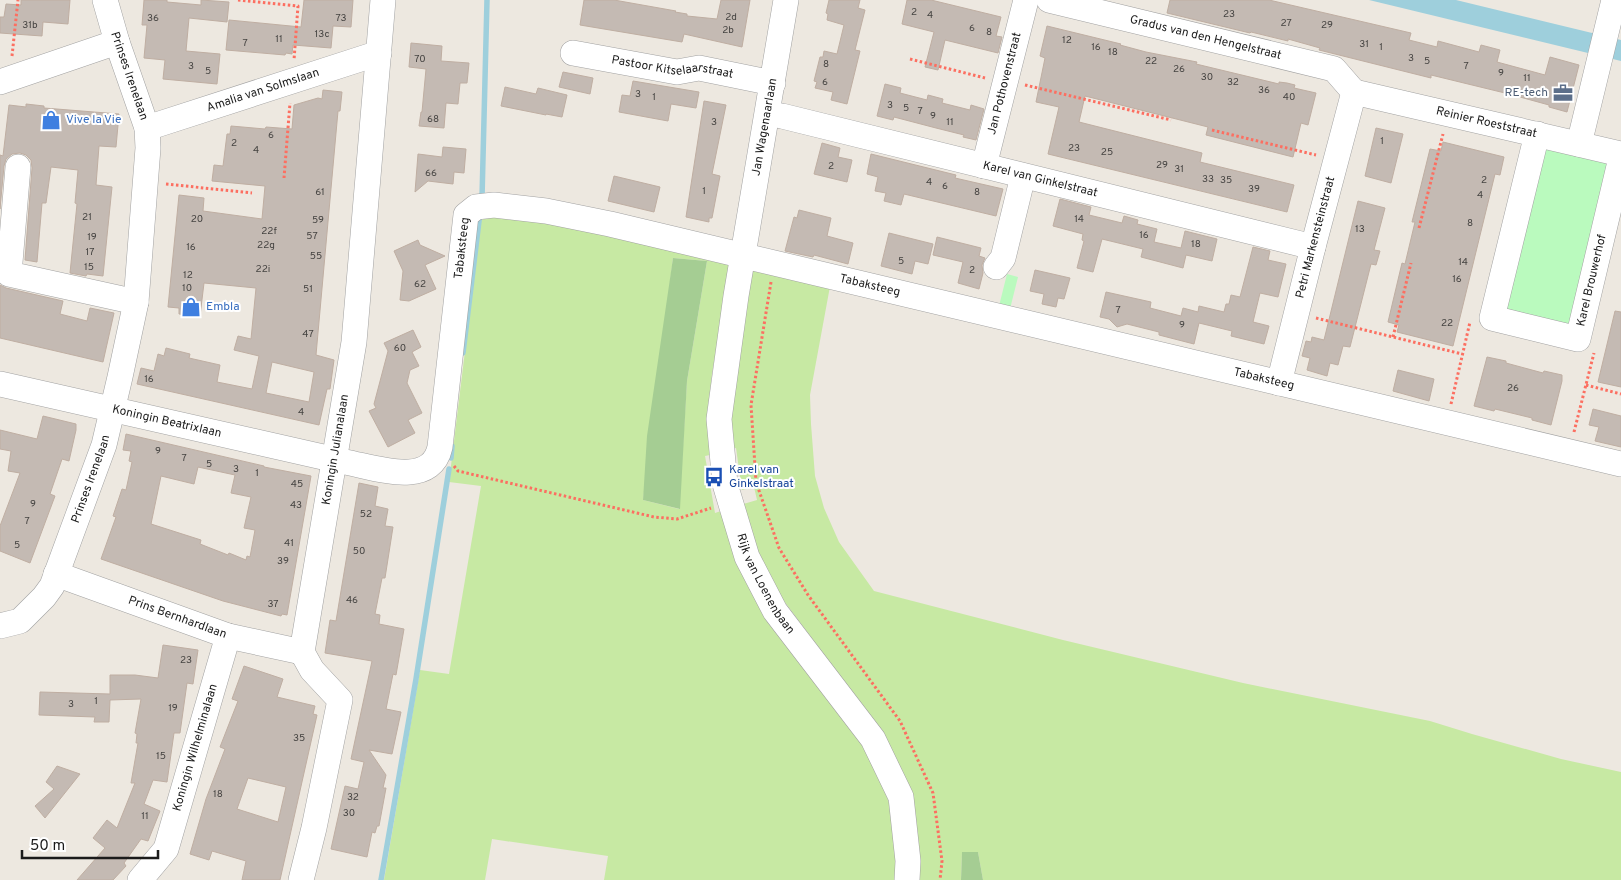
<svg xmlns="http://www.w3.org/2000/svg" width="1621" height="880" font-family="Overpass,sans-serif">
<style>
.grass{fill:#c7e9a3;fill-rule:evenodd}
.forest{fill:#a5cd93}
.park{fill:#bafabe}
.water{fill:#9ecfdc}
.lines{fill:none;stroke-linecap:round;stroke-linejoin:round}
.stream{stroke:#9ecfdc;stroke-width:5.5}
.building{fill:#c4bab3;stroke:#bfaea2;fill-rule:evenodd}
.minor-casing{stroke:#a2a2a2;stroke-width:26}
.path{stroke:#fc6f61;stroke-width:3;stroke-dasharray:2.5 2.5;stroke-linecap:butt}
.minor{stroke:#fff;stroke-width:25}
.labels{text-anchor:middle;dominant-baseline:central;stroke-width:4;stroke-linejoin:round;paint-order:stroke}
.number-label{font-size:10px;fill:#454341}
.street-label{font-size:12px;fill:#1b1b1b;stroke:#fff}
.service-label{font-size:12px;fill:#4e5e75;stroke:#fff;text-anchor:end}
.shop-label{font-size:12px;fill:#366cbe;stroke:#fff;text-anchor:start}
.transit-label{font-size:12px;fill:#164399;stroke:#fff;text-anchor:start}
</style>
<rect width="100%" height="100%" fill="#ede8e0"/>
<!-- grass -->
<path class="grass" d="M502 214 732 257 712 374 708 409 710 455 705 456 715 513 721 511 863 741 878 770 892 812 898 880H604L608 856 492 839 485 880H384L420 670 449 674 481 486 449 482 481 220ZM673 258 707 261 687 381 679 509 643 500Z
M752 263 831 281 810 395 811 424 815 476 824 508 839 542 874 591 1063 640 1243 683 1430 721 1472 734 1561 759 1621 772V880H983L978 852 962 853 961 880H918L881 731 775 589 760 561 740 505 757 500 754 487 742 490 736 448 731 449 728 426Z"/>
<!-- forest -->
<path class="forest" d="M673 258 707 261 687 381 680 509 643 500 647 436Z
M962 852H978L983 880H961Z"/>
<!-- park -->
<path class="park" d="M1540 143 1619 162 1573 348 1495 329Z
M1007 274 1018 277 1010 309 999 306Z"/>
<!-- water -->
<path class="water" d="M1369 0H1456L1621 40V61Z"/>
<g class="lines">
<!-- stream -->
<path class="stream" d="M482 198 487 0
M463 353 480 213
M451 458 452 446
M381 880 416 679 449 469"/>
</g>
<!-- building -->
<path class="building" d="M21 0H70L68 24 43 22 42 36 0 33V17H4L6 4 21 5Z
M144 0H167V2L201 5V0L229 2 227 22 189 18 186 51 220 54 217 84 163 79 165 60 144 58 147 25H142Z
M304 0H353L351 27 333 26 331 48 293 45 292 54 286 53 285 55 226 50 229 20 301 27Z
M584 0H614L676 11 675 12 687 14V16L717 19 721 0H750L742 47 684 34 682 42 580 25Z
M829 0H860L858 8 865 10 855 50 860 51 847 104 831 100 833 92 815 88 817 82 814 81 820 57H823L824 51 837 54 844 25 827 20 828 14 826 13Z
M907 0H931L1001 17 996 36 1002 37 998 53 945 40 938 70 925 67 934 32 902 24Z
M1170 0H1269L1411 33 1409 40 1437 47 1438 41 1479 52 1481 45 1500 50 1497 62 1545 75 1550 57 1579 65 1567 112 1549 107V105L1509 94 1431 75V78L1319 50 1320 48 1288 39V41L1251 32 1250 33 1167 13Z
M1047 26 1121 44 1120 45 1146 52 1197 62 1196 64 1279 84V82L1287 83 1295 85 1294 88 1316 93 1308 125 1301 123 1293 157 1206 135 1208 127 1085 96 1079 122 1202 153 1200 162 1294 185 1287 212 1048 154 1059 107 1036 102 1045 58 1040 56Z
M411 43 442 46 441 61 469 63 467 83H460L458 104 446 103 444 128 419 126 421 112H422L426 69 409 67Z
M563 72 593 78 590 94 559 87Z
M633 81 699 92 696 108 671 104 668 121 619 112 622 95 630 96Z
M885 84 901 88 900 93 927 100 928 95 943 99 942 103 970 110 971 105 984 109 976 140 963 137 964 135 936 128 894 117 893 120 877 116Z
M505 87 536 94 538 88 567 95 562 117 546 114V115L501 106Z
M323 90 342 92 340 111H338L316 355 334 360 330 389H327L319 425 137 384 141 368 154 371 158 354 164 356 166 348 190 354 189 358 220 365 217 382 252 389 259 356 234 350 238 336 251 339 256 288 204 283 200 316 179 314V308L168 307 179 195 204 198 203 211 262 219 265 186 212 181 214 165 223 166 227 134H230L231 126 265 129 266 127 292 129 294 105 318 98 322 99ZM272 362 314 372 309 402 266 393Z
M704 101 726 105 712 174 720 176 712 218H709V222L686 217Z
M26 104 44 106V108L119 114 116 147 99 146 96 185 112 187 103 276 87 274 86 276 70 273 77 204 75 203 78 170 51 167 46 203H42L37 262 25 260 32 168 31 160 26 155 20 153 12 154 6 159 4 166 0 209V155L3 156 9 105 26 107Z
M1376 128 1403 134 1391 183 1365 176Z
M1443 142 1504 157 1500 175 1495 174 1453 346 1397 332 1399 325 1388 322 1402 263 1405 264 1415 222H1412L1430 149 1441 151Z
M822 143 840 148 838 157 852 160 847 182 814 174Z
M443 147 466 149 464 173 454 172 453 184 428 181 415 192 418 154 442 157Z
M871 154 956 175 955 178 1003 189 996 216 904 194 901 205 884 201 886 193 875 191 878 177 867 174Z
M614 176 660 187 654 212 608 201Z
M1060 199 1091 207 1089 215 1122 223 1124 216 1138 220 1137 224 1157 229 1154 242 1181 248 1185 231 1217 239 1212 261 1186 255 1183 268 1141 257 1143 249 1102 239 1093 272 1077 268 1084 241 1082 240 1083 234 1053 226Z
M1358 201 1385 208 1374 250 1380 251 1376 265 1371 264 1350 347 1343 346 1338 365 1330 363 1327 376 1307 370 1310 358 1302 356 1306 341 1311 342 1312 337 1324 340Z
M799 210 831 218 827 236 853 243 848 264 814 255 813 257 785 251 794 217 797 218Z
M889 233 933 244 928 264 915 261 912 274 881 266Z
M937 237 981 248 979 256 985 258 982 265 983 273 979 289 958 283 963 262 933 255Z
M418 240 420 245 445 256 425 265 436 289 409 301 400 300 403 271 394 251Z
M1253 247 1270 251 1268 260 1286 264 1278 297 1260 293 1253 322 1269 326 1264 344 1231 336 1232 331 1199 323 1194 344 1159 335V332L1127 324 1117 327 1109 319 1100 317 1106 292 1151 302 1150 308 1181 316 1183 308 1198 312 1199 306 1224 312 1226 304H1229L1231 295 1240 297Z
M1035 270 1070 278 1064 299 1058 298 1056 307 1042 304 1044 294 1030 291Z
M0 285 6 288 63 301 60 314 87 321 90 308 114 313 103 362 0 338Z
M1615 311 1621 312V387L1598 382Z
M413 330 421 347 412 352 419 366 410 370 407 383 422 413 408 420 415 433 388 447 369 411 376 408 374 404 388 351 384 343Z
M1487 357 1506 361V363L1543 373 1544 371 1562 375V381L1551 425 1532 420V418L1495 409 1494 411 1474 406Z
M1398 370 1434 379 1429 401 1393 391Z
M1593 409 1621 416V447L1595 441 1599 427 1589 425Z
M43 416 76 424V430L69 461 62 459 50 494 55 496 30 563 0 551V526L20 473 8 471 11 451 0 449V430L37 439Z
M126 434 264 466V467L311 476 287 615 282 614 281 616 223 601 101 559 116 517 113 516 122 489 126 490 132 462 129 461 131 451 123 450ZM198 467 235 475 231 493 251 497 244 528 255 530 250 557 247 556 246 560 229 553 228 555 200 544 201 540 151 524 161 476 194 484Z
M359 483 378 487 375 506 388 509 385 526 393 527 385 578H382L375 614 380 615 379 624 404 629 396 675 393 674 386 709 401 712 392 754 369 750 386 775 383 788H386L379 826H377L375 833 372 832 367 857 331 849 345 786 358 789 364 762 351 759 372 661 325 653 330 620 336 621Z
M163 645 198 650 193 684 187 683 180 733H174L167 782 153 780 144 804 160 811 148 841 141 839 124 863 126 866 113 880H77L105 848 93 838 107 820 117 828 135 783H131L138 743H136L137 734 135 733 141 699 110 700 109 722H94L95 717 39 715 40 692 110 694V675H135L158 678Z
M244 666 283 679 277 697 315 706 313 714 317 715 280 880H242L246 861 212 851 209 860 190 854 206 799 225 749 220 747 238 701 232 699ZM248 778 286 787 278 822 237 809Z
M57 766 80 774 45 818 35 806 54 789 46 782Z"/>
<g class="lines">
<defs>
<g id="minor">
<path id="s1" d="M786 0 736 296 719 419 725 484 747 557 775 611 873 739 901 797 908 861 907 880"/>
<path id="s2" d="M1049 0 1334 69 1354 92"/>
<path id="s3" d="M573 53 677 72 699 68 773 83"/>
<path d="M0 82 117 42"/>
<path id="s4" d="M1354 92 1621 154"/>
<path id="s5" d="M768 114 782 116 1313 247"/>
<path id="s6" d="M147 128 379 53"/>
<path id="s7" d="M1537 134 1492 318 1578 339 1621 158"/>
<path d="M1579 144 1614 0"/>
<path id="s8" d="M984 166 1026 0"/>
<path d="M18 167 9 274 136 302"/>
<path d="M996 267 1003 258 1023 176"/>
<path id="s9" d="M1279 383 1313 247 1354 92"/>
<path id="s10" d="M0 384 345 462C374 467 431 489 440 447L466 215 476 207 494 205 546 211 610 224 1621 464"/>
<path id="s11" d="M56 574 228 636 302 652"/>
<path id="s12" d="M0 626 20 621 44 597 52 586 104 445 120 377 136 302 148 148 147 128 117 42 105 0"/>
<path id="s13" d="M140 880 166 849 228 636"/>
<path id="s14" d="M301 880 314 828 340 700 312 670 302 652 354 342 383 0"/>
</g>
</defs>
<!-- minor casing -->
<use href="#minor" class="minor-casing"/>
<!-- path -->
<path class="path" d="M238 0 298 6 294 60
M12 56 18 0
M910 59 985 78
M1025 85 1171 120
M1212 130 1316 155
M284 178 290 103
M166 184 252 193
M1419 228 1443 134
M771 282 751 405 756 482 779 548 808 595 900 721 933 793 942 861 940 880
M1316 318 1462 354
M1393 337 1411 263
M1586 385 1621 394
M1451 404 1470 322
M1574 432 1594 353
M454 466 458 471 654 517 677 519 711 508"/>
<!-- minor -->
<use href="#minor" class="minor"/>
</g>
<!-- icons -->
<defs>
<symbol id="office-bare" viewBox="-9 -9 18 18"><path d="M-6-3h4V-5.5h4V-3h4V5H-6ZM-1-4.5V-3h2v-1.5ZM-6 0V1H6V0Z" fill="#5c6f8a" stroke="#fff" stroke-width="2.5" paint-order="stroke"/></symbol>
<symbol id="shop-bare" viewBox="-9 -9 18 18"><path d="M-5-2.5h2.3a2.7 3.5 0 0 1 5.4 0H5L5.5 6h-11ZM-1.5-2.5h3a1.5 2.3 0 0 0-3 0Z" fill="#3f7fe0" stroke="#fff" stroke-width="2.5" paint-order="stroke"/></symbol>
<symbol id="bus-bare" viewBox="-9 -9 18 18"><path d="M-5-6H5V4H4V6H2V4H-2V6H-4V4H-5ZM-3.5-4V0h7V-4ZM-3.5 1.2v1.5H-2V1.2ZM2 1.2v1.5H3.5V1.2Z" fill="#1a4fb4" stroke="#fff" stroke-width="2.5" paint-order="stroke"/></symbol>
</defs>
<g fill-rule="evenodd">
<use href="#office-bare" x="1549" y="79" width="28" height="28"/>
<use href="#shop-bare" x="37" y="106" width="28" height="28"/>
<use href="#shop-bare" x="177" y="293" width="28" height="28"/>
<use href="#bus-bare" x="700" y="463" width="28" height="28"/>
</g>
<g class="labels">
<!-- number labels -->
<g class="number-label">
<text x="914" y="12">2</text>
<text x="1229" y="14">23</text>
<text x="930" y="15">4</text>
<text x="731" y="17">2d</text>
<text x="153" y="18">36</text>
<text x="341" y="18">73</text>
<text x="1286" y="23">27</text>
<text x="30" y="25">31b</text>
<text x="1327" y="25">29</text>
<text x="972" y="28">6</text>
<text x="728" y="30">2b</text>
<text x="989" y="32">8</text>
<text x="322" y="34">13c</text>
<text x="279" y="39">11</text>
<text x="1067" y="40">12</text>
<text x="245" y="43">7</text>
<text x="1364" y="44">31</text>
<text x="1096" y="47">16</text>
<text x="1381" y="47">1</text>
<text x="1113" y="52">18</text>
<text x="1411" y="58">3</text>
<text x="420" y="59">70</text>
<text x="1151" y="61">22</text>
<text x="1427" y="61">5</text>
<text x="826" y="64">8</text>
<text x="191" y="66">3</text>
<text x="1466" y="66">7</text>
<text x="1179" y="69">26</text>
<text x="208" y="71">5</text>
<text x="1501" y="73">9</text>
<text x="1207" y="77">30</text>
<text x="1527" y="78">11</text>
<text x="825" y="82">6</text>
<text x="1233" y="82">32</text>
<text x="1264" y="90">36</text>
<text x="638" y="94">3</text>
<text x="654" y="97">1</text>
<text x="1289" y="97">40</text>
<text x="890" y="105">3</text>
<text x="906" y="108">5</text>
<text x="920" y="111">7</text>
<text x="933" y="116">9</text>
<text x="433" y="119">68</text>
<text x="714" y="122">3</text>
<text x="950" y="122">11</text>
<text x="271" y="135">6</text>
<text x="1382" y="141">1</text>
<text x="234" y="143">2</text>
<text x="1074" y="148">23</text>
<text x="256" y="150">4</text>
<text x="1107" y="152">25</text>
<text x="1162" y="165">29</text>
<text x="831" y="166">2</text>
<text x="1179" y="169">31</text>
<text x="431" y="173">66</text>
<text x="1208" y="179">33</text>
<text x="1226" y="180">35</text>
<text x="1484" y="180">2</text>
<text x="929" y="182">4</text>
<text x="945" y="186">6</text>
<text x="1254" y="189">39</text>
<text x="704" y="191">1</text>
<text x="320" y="192">61</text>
<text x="977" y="192">8</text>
<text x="1480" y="195">4</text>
<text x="87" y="217">21</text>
<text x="197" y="219">20</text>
<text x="1079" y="219">14</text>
<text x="318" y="220">59</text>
<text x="1470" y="223">8</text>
<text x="1360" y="229">13</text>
<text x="269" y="231">22f</text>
<text x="1144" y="235">16</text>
<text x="312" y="236">57</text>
<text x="92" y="237">19</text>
<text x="1196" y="244">18</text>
<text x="266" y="245">22g</text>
<text x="191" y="247">16</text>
<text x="90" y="252">17</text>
<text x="316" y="256">55</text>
<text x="901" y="261">5</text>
<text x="1463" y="262">14</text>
<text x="89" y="267">15</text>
<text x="263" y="269">22i</text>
<text x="972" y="270">2</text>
<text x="188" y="275">12</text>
<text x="1457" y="279">16</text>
<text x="420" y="284">62</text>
<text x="187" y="288">10</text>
<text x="308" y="289">51</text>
<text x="1118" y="310">7</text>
<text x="1447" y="323">22</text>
<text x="1182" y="325">9</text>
<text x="308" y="334">47</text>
<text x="400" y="348">60</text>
<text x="149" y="379">16</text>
<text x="1513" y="388">26</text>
<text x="301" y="412">4</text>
<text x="158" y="451">9</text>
<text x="184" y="458">7</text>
<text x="209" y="464">5</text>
<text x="236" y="469">3</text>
<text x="257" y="473">1</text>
<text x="297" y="484">45</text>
<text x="33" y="504">9</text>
<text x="296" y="505">43</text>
<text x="366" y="514">52</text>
<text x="27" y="521">7</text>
<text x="289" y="543">41</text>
<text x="17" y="545">5</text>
<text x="359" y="551">50</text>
<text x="283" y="561">39</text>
<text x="352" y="600">46</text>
<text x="273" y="604">37</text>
<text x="186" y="660">23</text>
<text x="96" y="701">1</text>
<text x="71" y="704">3</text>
<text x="173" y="708">19</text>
<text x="299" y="738">35</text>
<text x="161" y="756">15</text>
<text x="218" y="794">18</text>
<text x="353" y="797">32</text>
<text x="349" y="813">30</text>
<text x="145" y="816">11</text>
</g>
<!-- street labels -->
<g class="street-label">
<text stroke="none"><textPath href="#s2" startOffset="161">Gradus van den Hengelstraat</textPath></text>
<text stroke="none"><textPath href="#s3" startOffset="101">Pastoor Kitselaarstraat</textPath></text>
<text transform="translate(129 76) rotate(71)">Prinses Irenelaan</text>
<text stroke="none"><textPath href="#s8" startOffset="85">Jan Pothovenstraat</textPath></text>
<text stroke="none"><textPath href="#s6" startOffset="122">Amalia van Solmslaan</textPath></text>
<text stroke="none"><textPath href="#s4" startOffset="136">Reinier Roeststraat</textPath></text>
<text transform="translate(765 127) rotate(-80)">Jan Wagenaarlaan</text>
<text stroke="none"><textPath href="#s5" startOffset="280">Karel van Ginkelstraat</textPath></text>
<text stroke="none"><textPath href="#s9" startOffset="150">Petri Markensteinstraat</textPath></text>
<text stroke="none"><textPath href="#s10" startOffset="662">Tabaksteeg</textPath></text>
<text stroke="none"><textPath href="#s7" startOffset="338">Karel Brouwerhof</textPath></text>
<text stroke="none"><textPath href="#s10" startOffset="1111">Tabaksteeg</textPath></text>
<text stroke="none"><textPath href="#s10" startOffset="1516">Tabaksteeg</textPath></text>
<text stroke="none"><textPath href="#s10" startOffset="171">Koningin Beatrixlaan</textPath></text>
<text stroke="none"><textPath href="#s14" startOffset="451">Koningin Julianalaan</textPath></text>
<text stroke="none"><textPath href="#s12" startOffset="182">Prinses Irenelaan</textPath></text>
<text stroke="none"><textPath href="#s1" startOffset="598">Rijk van Loenenbaan</textPath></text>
<text stroke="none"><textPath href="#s11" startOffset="129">Prins Bernhardlaan</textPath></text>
<text stroke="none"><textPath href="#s13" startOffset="146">Koningin Wilhelminalaan</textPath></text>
</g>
<!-- service labels -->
<g class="service-label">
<text x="1548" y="93">RE-tech</text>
</g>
<!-- shop labels -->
<g class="shop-label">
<text x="66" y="120">Vive la Vie</text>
<text x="206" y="307">Embla</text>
</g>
<!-- transit labels -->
<g class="transit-label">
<text x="729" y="470">Karel van<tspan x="729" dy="14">Ginkelstraat</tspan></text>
</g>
</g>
<!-- scale -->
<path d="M22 850v8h136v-8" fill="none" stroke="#1b1b1b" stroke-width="2.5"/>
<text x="30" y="850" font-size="15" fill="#1b1b1b" stroke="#ffffff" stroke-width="4" paint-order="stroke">50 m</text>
</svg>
